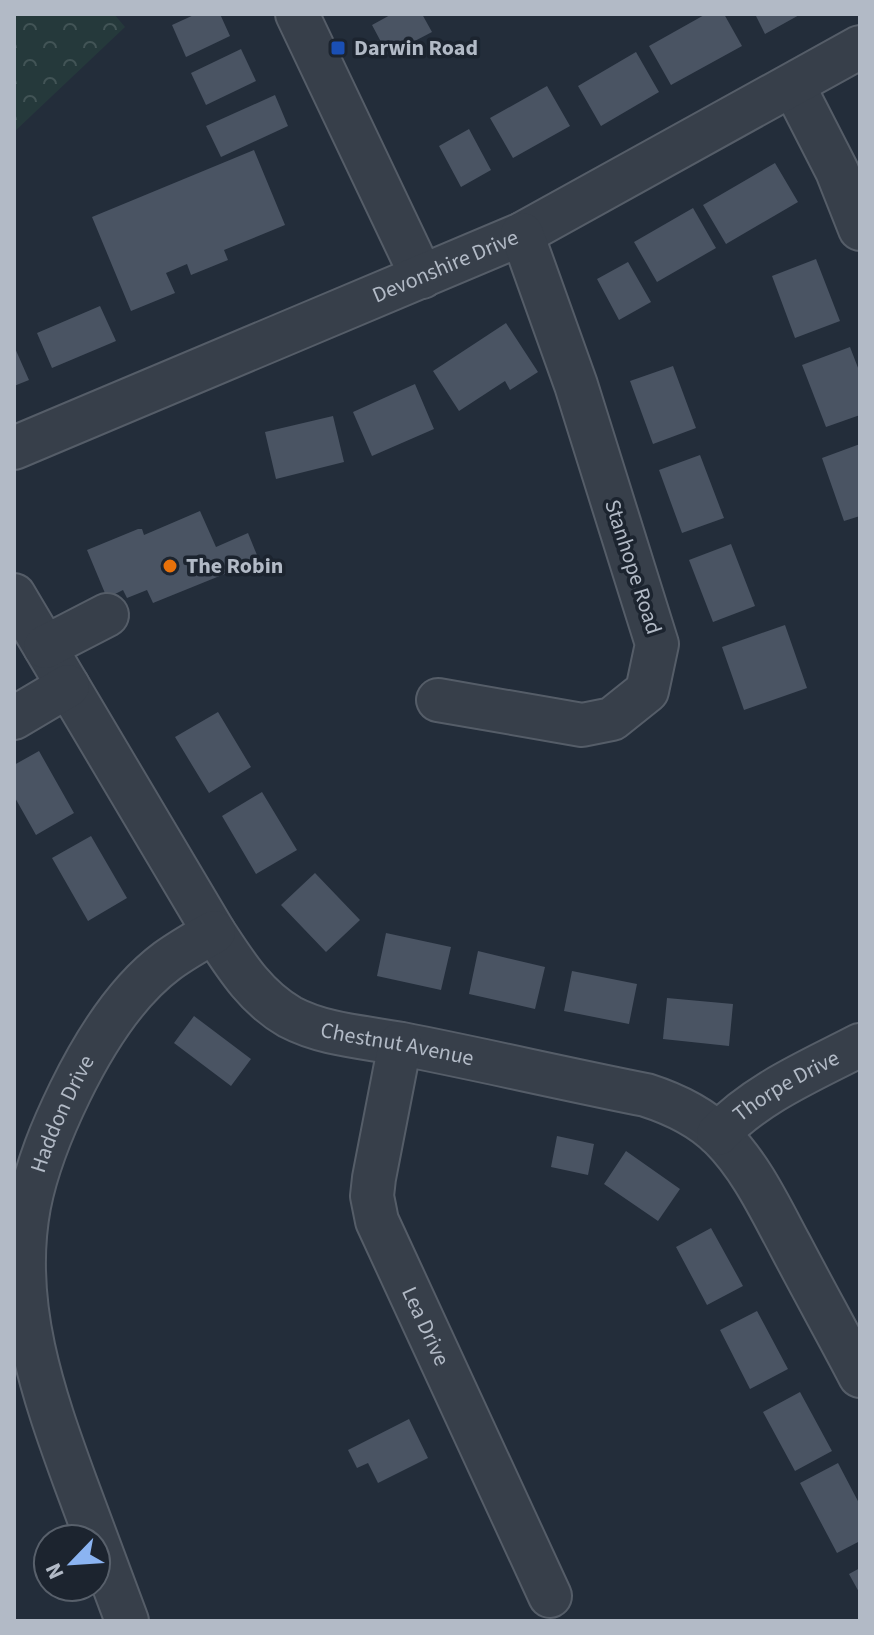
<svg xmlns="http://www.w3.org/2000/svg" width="874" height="1635" font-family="'Source Sans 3',sans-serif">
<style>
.park{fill:url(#park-crowns)}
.building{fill:#4a5463}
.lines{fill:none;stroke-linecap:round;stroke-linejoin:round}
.minor-casing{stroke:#555d68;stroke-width:46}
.minor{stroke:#373f4a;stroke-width:42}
.transit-dot{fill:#1a4fb4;stroke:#1c242f;stroke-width:3}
.food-dot{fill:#e8710a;stroke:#1c242f;stroke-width:3}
.labels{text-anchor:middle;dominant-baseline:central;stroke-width:7;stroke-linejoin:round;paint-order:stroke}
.poi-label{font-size:22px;font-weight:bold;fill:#b2bac6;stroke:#1c242f;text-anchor:start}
.street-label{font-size:22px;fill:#b2bac6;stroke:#1c242f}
</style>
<defs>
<pattern id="park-crowns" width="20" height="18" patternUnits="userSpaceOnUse" patternTransform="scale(2)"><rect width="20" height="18" fill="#25393b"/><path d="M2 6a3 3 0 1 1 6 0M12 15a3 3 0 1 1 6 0" fill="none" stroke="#425456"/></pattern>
</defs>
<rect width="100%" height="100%" fill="#232d3a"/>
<!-- park -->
<path class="park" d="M14 14H114L125 27 14 132Z"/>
<!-- building -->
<path class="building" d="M196 14H220L230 36 186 57 172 25Z
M392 14H422L432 32 388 55 372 25Z
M706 14H724L742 46 671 85 649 46Z
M755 14H801L765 34Z
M241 49 256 81 206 105 191 73Z
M636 52 659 92 601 126 578 86Z
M547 86 570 126 513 158 490 118Z
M275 95 288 126 221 157 206 126Z
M469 129 491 170 461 187 439 146Z
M254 150 285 225 224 250 228 260 191 275 187 264 166 273 175 293 131 311 92 217Z
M775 163 798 202 726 244 703 205Z
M693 208 716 248 657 282 634 242Z
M816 259 840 321 795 338 772 276Z
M628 262 651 302 619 320 597 279Z
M100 306 116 341 52 368 37 333Z
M506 323 538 372 510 390 505 381 459 411 433 371Z
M14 346 29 380 14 386Z
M850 347 860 373V415L826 427 802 365Z
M673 366 696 428 653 444 630 381Z
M415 384 434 429 372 456 353 412Z
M333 416 344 462 276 479 265 432Z
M860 444V516L844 521 822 458Z
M700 455 724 518 682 533 659 470Z
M200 511 216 547 248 533 259 560 153 603 147 590 127 598 123 590 107 598 87 550 138 529H142L144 535Z
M731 544 755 606 713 622 689 560Z
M785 625 807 688 744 710 722 647Z
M218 712 251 767 209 793 175 737Z
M39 751 74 813 36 835 14 796V765Z
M262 792 297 850 256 874 222 816Z
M91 836 127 898 88 921 52 858Z
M315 873 360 920 326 952 281 905Z
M386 933 451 947 441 990 377 976Z
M478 951 545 967 535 1009 469 994Z
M572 971 637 984 629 1024 564 1011Z
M667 998 733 1004 729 1046 663 1039Z
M194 1016 251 1059 231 1086 174 1043Z
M557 1136 594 1144 588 1175 551 1167Z
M626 1151 680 1189 658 1221 604 1184Z
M711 1228 743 1286 707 1305 676 1247Z
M757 1311 788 1369 750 1389 720 1330Z
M800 1392 832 1451 795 1471 763 1412Z
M409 1419 428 1458 378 1483 368 1463 357 1468 348 1450Z
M838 1463 860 1505V1541L837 1553 800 1483Z
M860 1568V1594L849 1574Z"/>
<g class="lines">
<defs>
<g id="minor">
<path d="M297 14 422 277"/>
<path d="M793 85 837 171 860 229"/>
<path id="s1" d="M14 448 522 234 860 47"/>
<path id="s2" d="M14 595 214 932C235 964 255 997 290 1017 324 1035 365 1037 402 1044 484 1060 565 1079 646 1095 674 1104 700 1116 721 1137 751 1167 770 1208 790 1245 813 1289 837 1332 860 1376"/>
<path d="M45 647 107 615"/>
<path d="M438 700 582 725 612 719 647 691 657 644 576 385 522 234"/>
<path d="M14 718 68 686"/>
<path id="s3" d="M400 1044 374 1178 372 1196 377 1221 550 1596"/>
<path id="s4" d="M718 1134C757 1093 810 1071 860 1045"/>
<path id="s5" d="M127 1621C110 1575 93 1530 76 1484 43 1394 11 1303 29 1206 37 1165 52 1129 70 1092 93 1045 124 993 167 961 182 950 198 941 214 932"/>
</g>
</defs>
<!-- minor casing -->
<use href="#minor" class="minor-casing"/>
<!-- minor -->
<use href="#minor" class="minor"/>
</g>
<!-- markers -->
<rect class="transit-dot" x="330" y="40" width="16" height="16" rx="4"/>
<circle class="food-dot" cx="170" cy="566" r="8"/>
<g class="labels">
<!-- poi labels -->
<g class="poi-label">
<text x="354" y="48">Darwin Road</text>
<text x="186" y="566">The Robin</text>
</g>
<!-- street labels -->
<g class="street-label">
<text stroke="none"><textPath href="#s1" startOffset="468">Devonshire Drive</textPath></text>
<text transform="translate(633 567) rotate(72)">Stanhope Road</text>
<text stroke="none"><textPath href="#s2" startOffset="618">Chestnut Avenue</textPath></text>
<text stroke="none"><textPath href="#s4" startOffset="84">Thorpe Drive</textPath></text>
<text stroke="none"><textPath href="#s5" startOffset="530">Haddon Drive</textPath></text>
<text stroke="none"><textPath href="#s3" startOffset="296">Lea Drive</textPath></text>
</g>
</g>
<!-- border -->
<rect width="874" height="1635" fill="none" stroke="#b2bac6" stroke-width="32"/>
<!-- north arrow -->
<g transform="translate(72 1563) rotate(245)"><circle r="38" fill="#1c242f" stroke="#58606b" stroke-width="2"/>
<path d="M0-6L14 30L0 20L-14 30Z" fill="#8bb4f2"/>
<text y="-12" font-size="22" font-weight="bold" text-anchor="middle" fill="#b2bac6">N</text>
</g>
</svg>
